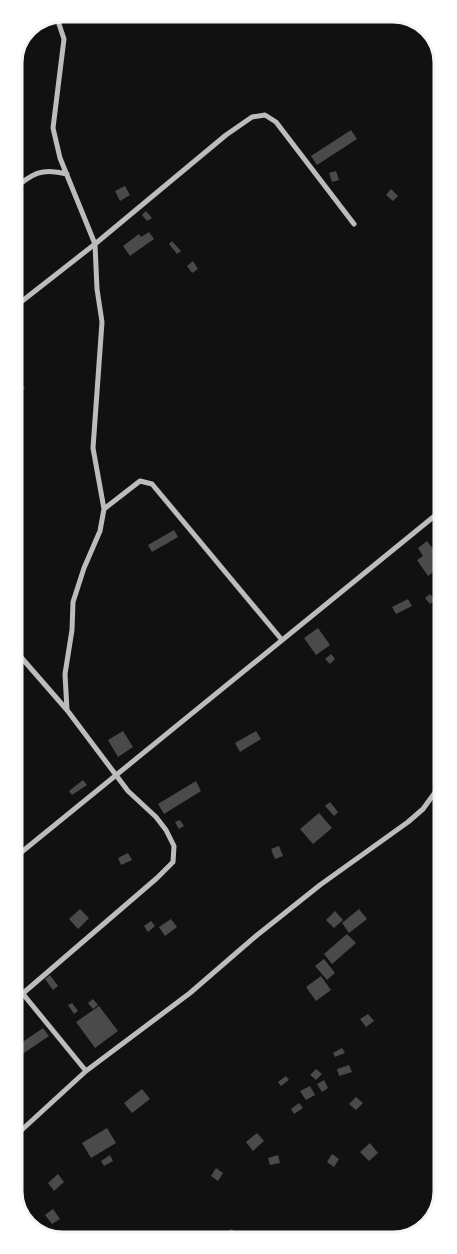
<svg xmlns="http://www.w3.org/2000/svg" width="457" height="1254" font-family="'Public Sans',sans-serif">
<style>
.building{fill:#4a4a4a}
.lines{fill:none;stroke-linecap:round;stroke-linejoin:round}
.minor{stroke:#bcbcbc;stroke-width:5}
.rim{fill:none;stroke:#f5f5f5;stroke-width:3}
</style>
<rect width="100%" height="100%" fill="#111"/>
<!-- building -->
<path class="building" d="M351 130 357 139 317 165 311 156Z
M336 171 339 180 332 182 329 173Z
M125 186 130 195 120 201 115 191Z
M391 189 398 196 393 201 386 195Z
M146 211 152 218 147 221 142 215Z
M149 232 154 239 130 256 123 246 139 234 141 237Z
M172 241 181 251 177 254 169 244Z
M193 261 198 269 192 273 187 266Z
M19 380 25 388 15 395 13 392V385Z
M174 530 178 537 152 552 148 545Z
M427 541 434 550 439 546 444 552V564L428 576 417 560 423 556 418 548Z
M430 594 435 600 430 604 425 598Z
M408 599 412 606 396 614 392 607Z
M318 628 330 645 316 655 304 638Z
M331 654 335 659 330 664 325 659Z
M123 731 133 747 118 757 108 740Z
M256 731 261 739 240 752 235 743Z
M83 780 87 785 72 795 69 791Z
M196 781 201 791 164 814 158 804Z
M330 802 338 812 334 816 325 806Z
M319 813 332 828 313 844 300 829Z
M180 820 184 826 179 829 175 822Z
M279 846 283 856 275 859 271 849Z
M128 853 132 860 121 865 118 858Z
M80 909 89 918 78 929 69 919Z
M359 909 367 919 349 933 342 923Z
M335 911 343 920 334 928 326 920Z
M171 919 177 927 165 936 159 927Z
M151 921 155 926 148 932 144 926Z
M347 934 356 943 332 964 324 954Z
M324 959 335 973 327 980 315 966Z
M50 975 58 986 53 990 45 979Z
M321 976 331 990 316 1001 306 987Z
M93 999 98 1005 93 1009 88 1003Z
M72 1003 78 1011 74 1014 68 1005Z
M99 1006 118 1031 95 1048 76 1022Z
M368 1014 374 1021 366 1027 360 1019Z
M43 1028 49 1036 21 1055 14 1045V1038L16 1036 21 1043Z
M342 1048 345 1053 335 1057 333 1053Z
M349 1065 352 1072 339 1076 337 1069Z
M316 1069 322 1074 316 1080 310 1075Z
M286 1076 289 1080 281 1086 278 1082Z
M324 1080 328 1088 322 1092 317 1084Z
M310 1086 315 1095 306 1100 300 1091Z
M142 1089 150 1099 132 1113 124 1103Z
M356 1097 363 1103 356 1110 349 1104Z
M299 1103 303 1108 294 1114 291 1109Z
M107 1128 116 1143 91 1158 82 1143Z
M257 1133 264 1141 253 1151 246 1142Z
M370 1143 378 1153 369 1161 360 1152Z
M332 1154 339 1159 334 1167 327 1162Z
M110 1155 113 1161 104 1166 101 1161Z
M278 1155 280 1163 270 1165 268 1158Z
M216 1168 223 1173 218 1181 211 1176Z
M58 1174 64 1182 54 1191 48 1183Z
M53 1209 60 1219 52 1224 45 1215Z
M232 1229 235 1233 225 1238 222 1234Z
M330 1231 338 1236 334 1241H327L324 1238Z
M122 1235 127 1242H115Z
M208 1235 211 1241H196Z"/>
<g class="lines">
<!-- minor -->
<path class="minor" d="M56 15 64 39 53 128 60 158 95 244 97 289 102 322 93 448 104 509 100 531 84 568 73 602 72 630 65 674 67 710
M12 190C32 174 41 167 67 174
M12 309 95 244 226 135 252 117 265 115 276 122 354 224
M104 509 140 481 152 484 282 640
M13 648 67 710 128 791 156 817 166 830 174 846 173 862 157 878 14 1001
M13 859 437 514 444 510
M14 983 86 1071
M14 1137 86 1071 190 993 256 936 320 885 408 822 423 809 444 780"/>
</g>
<!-- crop -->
<path d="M0 0H457V1254H0ZM63 22H393A41 41 0 0 1 434 63V1191A41 41 0 0 1 393 1232H63A41 41 0 0 1 22 1191V63A41 41 0 0 1 63 22Z" fill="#fff" fill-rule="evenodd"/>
<path class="rim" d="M63 22H393A41 41 0 0 1 434 63V1191A41 41 0 0 1 393 1232H63A41 41 0 0 1 22 1191V63A41 41 0 0 1 63 22Z"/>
</svg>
